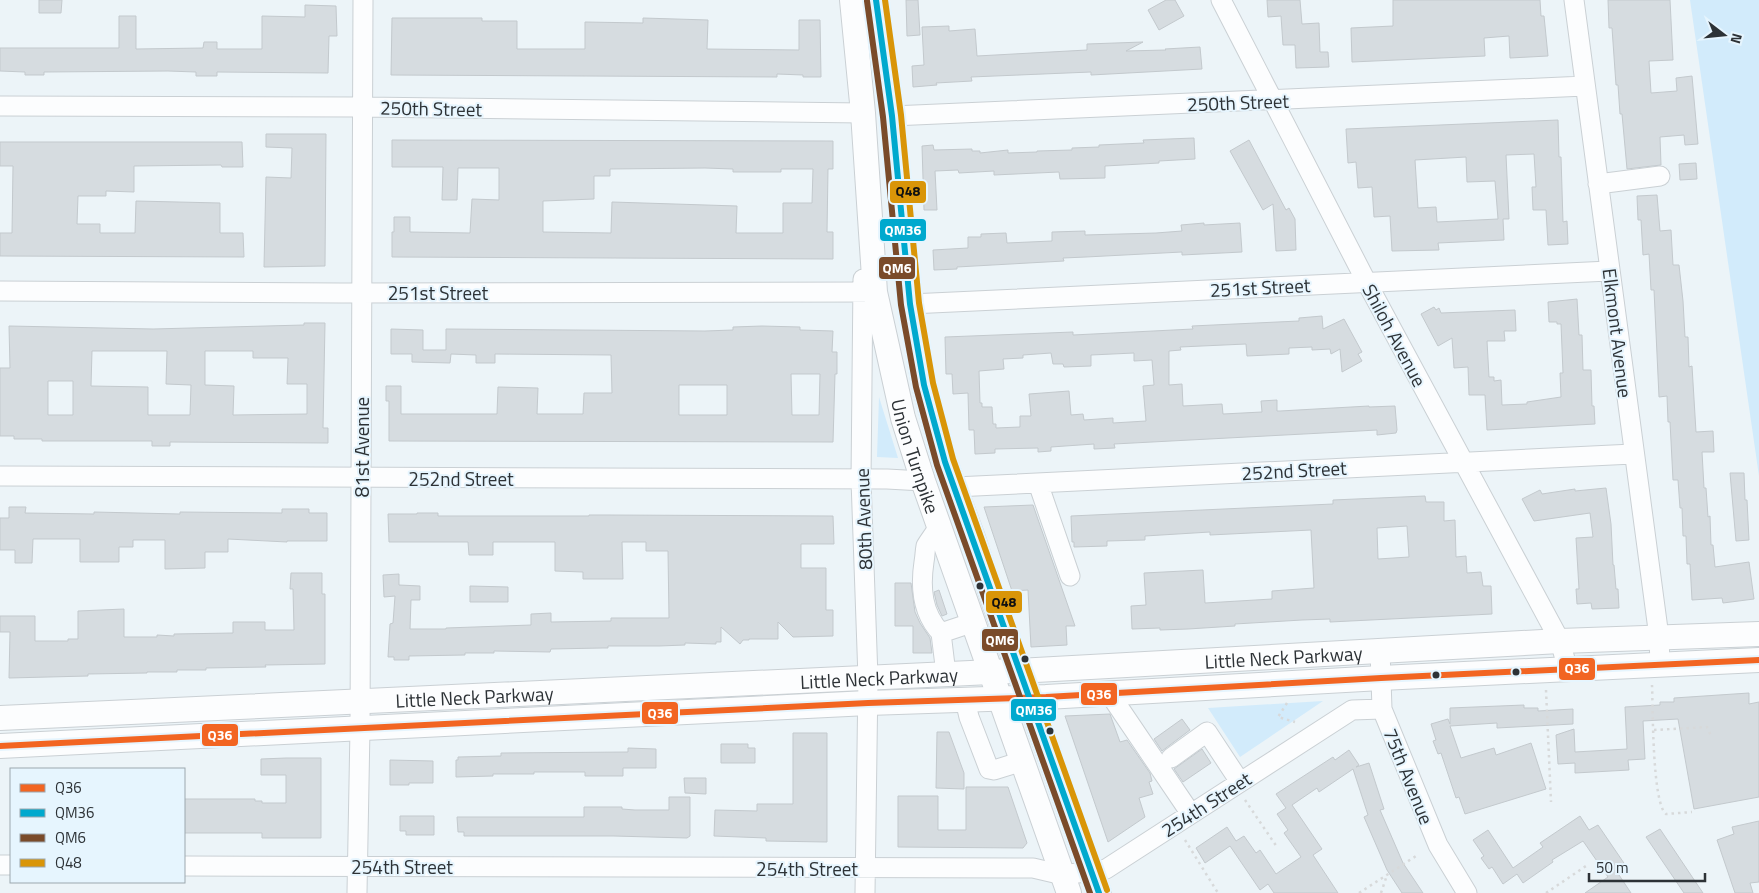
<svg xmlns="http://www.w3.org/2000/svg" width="1759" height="893" font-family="'Titillium Web',sans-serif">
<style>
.green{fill:#d2ebfb}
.building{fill:#d6dce0;stroke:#c3c9cd;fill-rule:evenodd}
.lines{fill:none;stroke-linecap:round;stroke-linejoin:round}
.minor-casing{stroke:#cad0d4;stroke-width:21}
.major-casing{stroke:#cad0d4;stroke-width:26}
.path{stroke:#d7d9da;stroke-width:2.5;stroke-dasharray:2.5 4;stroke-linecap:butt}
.minor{stroke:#fcfdfe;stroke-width:19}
.major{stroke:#fcfdfe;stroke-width:24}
.bus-1-casing{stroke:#e6f5fe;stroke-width:10}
.bus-2-casing{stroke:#e6f5fe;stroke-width:10}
.bus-3-casing{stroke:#e6f5fe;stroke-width:10}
.bus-4-casing{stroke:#e6f5fe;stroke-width:10}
.bus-1{stroke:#f26522;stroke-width:6}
.bus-2{stroke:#00a9ce;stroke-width:6}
.bus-3{stroke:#7a4b2a;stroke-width:6}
.bus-4{stroke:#d99508;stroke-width:6}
.bus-dot{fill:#2d3236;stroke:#e6f5fe;stroke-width:2}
.labels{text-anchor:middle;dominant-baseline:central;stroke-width:4;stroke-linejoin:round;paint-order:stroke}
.street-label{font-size:19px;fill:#2d3236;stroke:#e6f5fe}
.line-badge{stroke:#e6f5fe;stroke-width:2}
.badge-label{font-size:14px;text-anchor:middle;font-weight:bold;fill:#fff}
.pale-badge-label{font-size:14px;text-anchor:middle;font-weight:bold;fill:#111}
</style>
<rect width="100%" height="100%" fill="#ecf4f8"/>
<!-- green -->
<path class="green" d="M1690 0H1759V476Z
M879 397 898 458 877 457Z
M1323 701 1240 757 1208 708Z"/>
<!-- building -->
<path class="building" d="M39 0H62L61 13H39Z
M906 0H918L920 35 907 36Z
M1166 0H1175L1184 16 1159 30 1148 10Z
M1267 0H1300L1302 24 1319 23 1320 52H1328L1329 67 1296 68 1295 45H1283L1281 16 1268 17Z
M1393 0H1540L1541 16H1544L1548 56 1510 58 1509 36 1484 38 1485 56 1352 62 1351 28 1393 26Z
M1608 0H1670L1673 60 1649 61 1651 93 1677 91 1676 78 1692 76 1698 144 1685 145 1684 135 1660 137 1661 165 1627 169 1622 114H1620L1618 85H1616L1612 28H1609Z
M305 5 336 6 337 36H329L328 73 217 72V76H196V72L168 71 44 72V75H25V72L0 71V48H119V16H136V49L203 48 204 42H217V49H262V16L305 17Z
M392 18H482V21H517V49H585V22L643 23V18L708 20 707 49 799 50V20H820L821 77H803V75L777 74V77L391 75Z
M949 26V31L975 29 977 56 1087 50V44L1143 42 1126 51 1166 50 1165 49 1200 47 1202 69 1091 75V72L971 77 972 81 936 83 937 85 913 87 912 66 924 65 922 27Z
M1558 120 1559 157H1561L1563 222 1567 221 1568 244 1548 245 1546 210H1533L1532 187H1536L1534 154 1506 155 1509 219H1503L1504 240 1438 243 1439 250 1392 251 1390 216 1374 217 1372 187 1358 188 1356 162 1348 163 1346 129ZM1466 157 1467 182 1495 181 1498 219 1437 222 1436 207 1418 208 1415 160Z
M266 134H326L325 266 264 267 266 177 291 178 292 148 266 147Z
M1194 138 1195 159 1159 161V163L1105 166V178L1060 179 1059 172 994 175V171L959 173 958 170 935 171 937 210H924L922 146 933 145 934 150 972 149V151H980V153L1008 150V153L1037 152V151L1072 150V148L1099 147V145L1144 143 1143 140Z
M392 140 833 141V169H828L827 232H833V259L392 257V232H394V217H410V232L470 233 472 199 499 200V168H458L457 200H442L443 167H392ZM705 168 733 169V172H781V169H813L812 203H783V233H736L737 206 612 202 611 233 543 232V201L594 199V176H610V169Z
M1249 140 1286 210 1289 208 1295 219 1296 250 1276 251 1273 204 1263 210 1230 151Z
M0 142H242L243 167H222L221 165 134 166V192L106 191V196H78L77 224H100V233H135L136 201 220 203V233H243L244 257 0 256V233H12L13 166H0Z
M1696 163 1697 179 1680 180 1679 164Z
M1657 195 1660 231 1671 230 1673 265H1679L1683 301 1685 337H1688L1689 367 1692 366 1696 432 1713 431 1714 452H1702L1704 488H1706L1708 517 1710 516 1711 545H1713L1715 567 1749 562 1754 599 1723 603 1722 598 1692 600 1690 564H1687L1686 536H1683L1682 508H1680L1678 480H1673L1670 422H1668L1667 396 1659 397 1654 290H1651L1649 254 1643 255 1641 220H1638L1637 196Z
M1204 223V225L1240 223 1242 252 1182 255V252L1086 257 1063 258 1064 261 957 267V269L934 270 933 250 968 248V237H981V234L1006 233 1007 243 1052 241V232L1085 231V235L1156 233 1182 231 1181 225Z
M1577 299 1579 335H1582L1583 370H1591L1592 406H1594L1595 424 1487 430 1485 395H1469L1468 367 1454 368 1452 338 1438 346 1421 314 1434 307 1436 310 1439 308 1441 313 1515 310 1516 331H1504L1505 341H1487L1489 377H1494V381L1501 380 1502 405 1527 404V402L1561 397 1560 373H1563L1561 324H1557V322H1549L1548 302Z
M1322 316 1323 329 1344 319 1362 352 1358 354 1362 361 1342 372 1340 349 1331 354 1330 349 1312 350V347L1289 348V354L1247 356 1246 344 1180 347 1181 350 1169 351V385L1182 384 1183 406 1222 404 1223 414 1262 412 1261 401 1277 400V411H1280L1369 406V407L1395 406 1397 430 1396 433 1377 435V430L1323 433 1114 444 1115 448 1094 449V444L1051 447V451L1038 452V448L995 449V453L975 454 974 430H969L968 393 953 394 952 374H946L945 337 1073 332V335L1193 329 1192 326 1299 321V318ZM1051 353 1053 364H1063L1064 367 1091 366V355L1134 353V361L1152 360 1154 385 1143 386 1146 421 1113 423V418L1084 420 1083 414 1071 415 1069 391 1029 394 1031 416H1020V427L996 428V424H993L992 407H982V403H980L979 371 1004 369 1003 359 1023 358V355Z
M304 323H325L323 428H328V443L170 442V446H152V441H42V439H14V436H0V368H10L9 326 153 329 304 325ZM92 351H167L166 384 191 385 190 415H148V387L91 386ZM205 351H253V358H288L287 384H307V414L233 415 234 386 205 385ZM48 381H73V415H48Z
M762 326 800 327V330L833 331 832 352H837V374H835L833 442 389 441V401H386V386H401V414H497L498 387 538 388 537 414H583L584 393H612L611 355 495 354V363H476V355L451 354 450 363 412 362V354H391V329L423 330V350H446V329L705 331 733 330V327ZM791 374H820L819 415H792ZM679 385H727V415H679Z
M1730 473H1744L1745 500H1747L1749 540 1736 541Z
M1606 488 1611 524 1613 565H1614L1616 589H1618L1619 608 1592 609 1591 603 1577 604 1576 589H1579L1576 538 1593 537 1590 513 1534 521 1522 499 1540 490 1542 494 1575 489V491Z
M1425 496 1426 502H1444V521L1455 520 1456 557 1466 556 1467 573 1481 572 1483 586H1491L1492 614 1330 622V619L1302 620 1235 624V626L1188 629 1160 630V628L1132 629 1131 606 1146 605 1144 573 1203 570 1205 603 1272 599V591L1314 588 1311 530 1210 535V532L1145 536V540L1107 541V546L1074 547V542H1072L1071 516 1333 504V500ZM1407 526 1409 557 1378 559 1377 528Z
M1033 505 1075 626H1066L1067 645 1031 647 1028 590 1012 591 984 507Z
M9 507H26L25 513 94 514V512L180 514V512L282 513V509H309V513H327V541H287V542L228 539V552H205V568L165 569V540H133V547H119V562H80V539H33L32 563H15V550H0V518H9Z
M417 513H438V516H589V515H608L833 516 834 544H801V568H826V610H833V636L793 637 778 622V639H749V640H743L740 644 721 627V642H716V644L685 643V645L659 646H608V648H602L551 649 550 652 494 651V653H465V655L409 656V660H394V657H388L390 624 393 623 395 596 384 597 383 575 399 574V585L420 586V600H411L410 629H446V628L531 625V614L551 613V622L611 621V618H669L668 551H646V542H622L623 579H583V572L555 571V542H493V555H469L468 542H389L388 514H417Z
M291 573H322V594H325V664L265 665 266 667 206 668V670H177V672H147V673L88 674V676L9 678 10 632H0V616H35V641H68V639H78V611L124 609V637H157V635L174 636V634L233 633V622H265V630H294L293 589H290Z
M895 583H911L915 612 920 623 930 638 932 653H913V626H895Z
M470 586 508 587V602H470Z
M939 590 947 614 942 616 937 605 934 592Z
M1749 693V704L1759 702V797L1694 809 1678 719 1643 721 1645 759 1628 760 1629 770 1575 773V763L1558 764 1556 735 1574 729 1575 752 1627 749 1625 707 1660 705V702H1674V698Z
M1524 705V708H1538V711L1573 709V724L1497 728V723L1450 726 1461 758 1494 748 1496 755 1531 743 1546 789 1465 814 1459 797 1456 798 1441 753 1438 754 1433 741 1436 740 1431 724 1448 719 1450 724V708Z
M1110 714 1120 742 1127 740 1150 773 1152 781 1149 782 1153 794 1139 798 1145 817 1108 842 1065 716Z
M1182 719 1190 730 1162 751 1154 739Z
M937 732H949L964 773V789L936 788Z
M793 733H827V842L766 841V838L714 836 715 810 757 811V804H793Z
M721 744H748V748H755V763H721Z
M628 748 656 749V768H623V776H585V772H534V774H493V776L456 777V760H458V757L501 756V753L628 752Z
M1202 749 1211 763 1183 782 1174 769Z
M1349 750 1359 765 1356 767 1369 763 1384 809 1380 810 1403 863 1423 893H1402L1387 870 1364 817 1368 815 1353 769 1319 792 1317 788 1292 805 1322 849 1313 855 1338 893H1274L1268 884 1260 890 1230 846 1205 863 1196 848 1227 827 1236 841 1244 836 1256 853 1260 850 1276 874 1301 857 1284 833 1288 830 1277 814 1286 808 1276 794 1333 757 1335 760Z
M286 758H321V838H262V833H184V799H255V801H262V803H286V775H261V759Z
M390 760 433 761V783H409V785H390Z
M684 778H706V794L685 793Z
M966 787H1008L1027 843 1023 848 898 847V796H938V830H966Z
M669 797H690V836L687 838 614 836H464V832H458L457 817H584V807H622V809L635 810H669Z
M400 816H434V835H406V831H400Z
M1580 816 1589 830 1598 825 1628 869 1619 875 1631 893H1585L1608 877 1583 841 1552 860 1553 862 1523 883 1517 874 1503 884 1492 867 1489 869 1481 858 1484 856 1473 840 1488 830 1513 868 1543 847 1540 843Z
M1759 821V882L1750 883 1753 893H1735L1717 840 1734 834 1732 827Z
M1660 829 1703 893H1684L1646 837Z"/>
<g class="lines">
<defs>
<path id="minor" d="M1221 0 1366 281 1560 641 1568 670
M1574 0 1659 637 1660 665
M0 106 362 107 863 113
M892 116 1585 86
M1598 184 1660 176
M863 279 861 480 868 678 865 893
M0 291 342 293 875 292
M910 304 1609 271
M0 476 887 479 923 481
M1038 483 1070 576
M955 487 1633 454
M939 526C936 532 928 542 926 546 925 551 925 557 924 562 920 588 922 613 941 633L974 622
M941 633 946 674
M1380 650 1382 709 1438 845 1467 893
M1109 693 1191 814
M965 700 969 717 989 769 994 770 1023 761
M1171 758 1207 732 1240 782
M0 865H11
M184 866 1033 868 1063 875 1106 869 1352 710 1382 709
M357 893 360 728 363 0"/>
<g id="major">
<path id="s1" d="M852 0 863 113 875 292 903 418 923 481 1069 893"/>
<path d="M876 0 892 116 910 304 924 385 945 462 973 538 993 599 1099 893"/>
<path id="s2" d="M0 718 1036 670 1560 641 1759 634"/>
<path d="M0 746 868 703 1046 697 1381 678 1759 660"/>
</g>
</defs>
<!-- minor casing -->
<use href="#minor" class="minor-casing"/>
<!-- major casing -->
<use href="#major" class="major-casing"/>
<!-- path -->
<path class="path" d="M1652 685C1653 707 1652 803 1666 814L1692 812
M1546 690 1551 802
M1287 703 1278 717 1295 722
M1654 730 1707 727 1711 736
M1245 800 1277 847
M1185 840 1218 893
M1359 893 1416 856
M1381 893 1386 878
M1546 893 1586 866"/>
<!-- minor -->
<use href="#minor" class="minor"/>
<!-- major -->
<use href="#major" class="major"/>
<defs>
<path id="bus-1" d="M0 746 868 703 1046 697 1381 678 1759 660"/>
<path id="bus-2" d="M876 0 892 116 910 304 924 385 945 462 1099 893"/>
<path id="bus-3" d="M867 1 883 117 901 305 916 387 937 465 1090 893"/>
<path id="bus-4" d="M885 0 901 115 919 303 933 383 953 459 1107 890"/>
</defs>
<!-- bus-1 casing -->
<use href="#bus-1" class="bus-1-casing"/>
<!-- bus-2 casing -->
<use href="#bus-2" class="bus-2-casing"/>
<!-- bus-3 casing -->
<use href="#bus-3" class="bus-3-casing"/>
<!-- bus-4 casing -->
<use href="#bus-4" class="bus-4-casing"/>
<!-- bus-1 -->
<use href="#bus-1" class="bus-1"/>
<!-- bus-2 -->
<use href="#bus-2" class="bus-2"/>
<!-- bus-3 -->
<use href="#bus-3" class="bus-3"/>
<!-- bus-4 -->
<use href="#bus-4" class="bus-4"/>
</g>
<!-- markers -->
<g class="bus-dot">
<circle cx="980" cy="586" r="4.5"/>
<circle cx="1025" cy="659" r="4.5"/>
<circle cx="1516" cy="672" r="4.5"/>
<circle cx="1436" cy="675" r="4.5"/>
<circle cx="1050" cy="731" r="4.5"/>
</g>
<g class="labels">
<!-- street labels -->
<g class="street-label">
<text transform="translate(1238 102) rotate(-2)">250th Street</text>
<text transform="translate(431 108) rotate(1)">250th Street</text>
<text transform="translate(1260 287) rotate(-3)">251st Street</text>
<text x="438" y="292">251st Street</text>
<text transform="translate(1618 333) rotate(83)">Elkmont Avenue</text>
<text transform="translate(1395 335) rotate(62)">Shiloh Avenue</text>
<text transform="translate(361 447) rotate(-90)">81st Avenue</text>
<text stroke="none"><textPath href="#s1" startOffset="462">Union Turnpike</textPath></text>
<text transform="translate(1294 470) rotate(-3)">252nd Street</text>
<text x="461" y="478">252nd Street</text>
<text transform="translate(863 519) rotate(-92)">80th Avenue</text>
<text stroke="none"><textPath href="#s2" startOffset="1285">Little Neck Parkway</textPath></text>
<text stroke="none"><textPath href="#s2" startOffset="880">Little Neck Parkway</textPath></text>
<text stroke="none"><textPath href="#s2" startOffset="475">Little Neck Parkway</textPath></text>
<text transform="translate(1409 776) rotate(68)">75th Avenue</text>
<text transform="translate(1206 804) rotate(-33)">254th Street</text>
<text x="402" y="866">254th Street</text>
<text x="807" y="868">254th Street</text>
</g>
</g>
<g class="line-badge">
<rect x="889" y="180" width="38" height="24" rx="5" fill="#d99508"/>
<rect x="879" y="218" width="48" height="24" rx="5" fill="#00a9ce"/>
<rect x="878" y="256" width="38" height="24" rx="5" fill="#7a4b2a"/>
<rect x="985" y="590" width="38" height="24" rx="5" fill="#d99508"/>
<rect x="981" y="628" width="38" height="24" rx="5" fill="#7a4b2a"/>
<rect x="1558" y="657" width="38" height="24" rx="5" fill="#f26522"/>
<rect x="1080" y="682" width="38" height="24" rx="5" fill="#f26522"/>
<rect x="1010" y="698" width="47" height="24" rx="5" fill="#00a9ce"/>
<rect x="641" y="701" width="38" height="24" rx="5" fill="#f26522"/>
<rect x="201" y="723" width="38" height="24" rx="5" fill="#f26522"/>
</g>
<g class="badge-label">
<text x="903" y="235">QM36</text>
<text x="897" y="273">QM6</text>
<text x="1000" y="645">QM6</text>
<text x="1577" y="673">Q36</text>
<text x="1099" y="699">Q36</text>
<text x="1034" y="715">QM36</text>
<text x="660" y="718">Q36</text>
<text x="220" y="740">Q36</text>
</g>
<g class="pale-badge-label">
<text x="908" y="196">Q48</text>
<text x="1004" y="607">Q48</text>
</g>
<!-- legend -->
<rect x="10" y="768" width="175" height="115" fill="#e6f5fe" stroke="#9ca7ae"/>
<rect x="20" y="784" width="25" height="8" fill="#f26522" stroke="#9ca7ae"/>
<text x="55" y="793" font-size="15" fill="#2d3236">Q36</text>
<rect x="20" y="809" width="25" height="8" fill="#00a9ce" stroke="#9ca7ae"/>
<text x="55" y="818" font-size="15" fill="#2d3236">QM36</text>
<rect x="20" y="834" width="25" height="8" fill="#7a4b2a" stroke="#9ca7ae"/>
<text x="55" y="843" font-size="15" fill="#2d3236">QM6</text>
<rect x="20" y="859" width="25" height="8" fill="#d99508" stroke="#9ca7ae"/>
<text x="55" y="868" font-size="15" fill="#2d3236">Q48</text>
<!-- north arrow -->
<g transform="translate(1724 35) rotate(106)" stroke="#e6f5fe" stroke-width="4" paint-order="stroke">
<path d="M0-4L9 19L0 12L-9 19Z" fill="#2d3236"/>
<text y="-8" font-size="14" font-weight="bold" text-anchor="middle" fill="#2d3236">N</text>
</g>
<!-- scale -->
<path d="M1589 873v8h116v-8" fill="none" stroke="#2d3236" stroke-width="2.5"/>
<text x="1596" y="873" font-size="15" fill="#2d3236" stroke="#e6f5fe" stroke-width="4" paint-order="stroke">50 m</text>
</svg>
